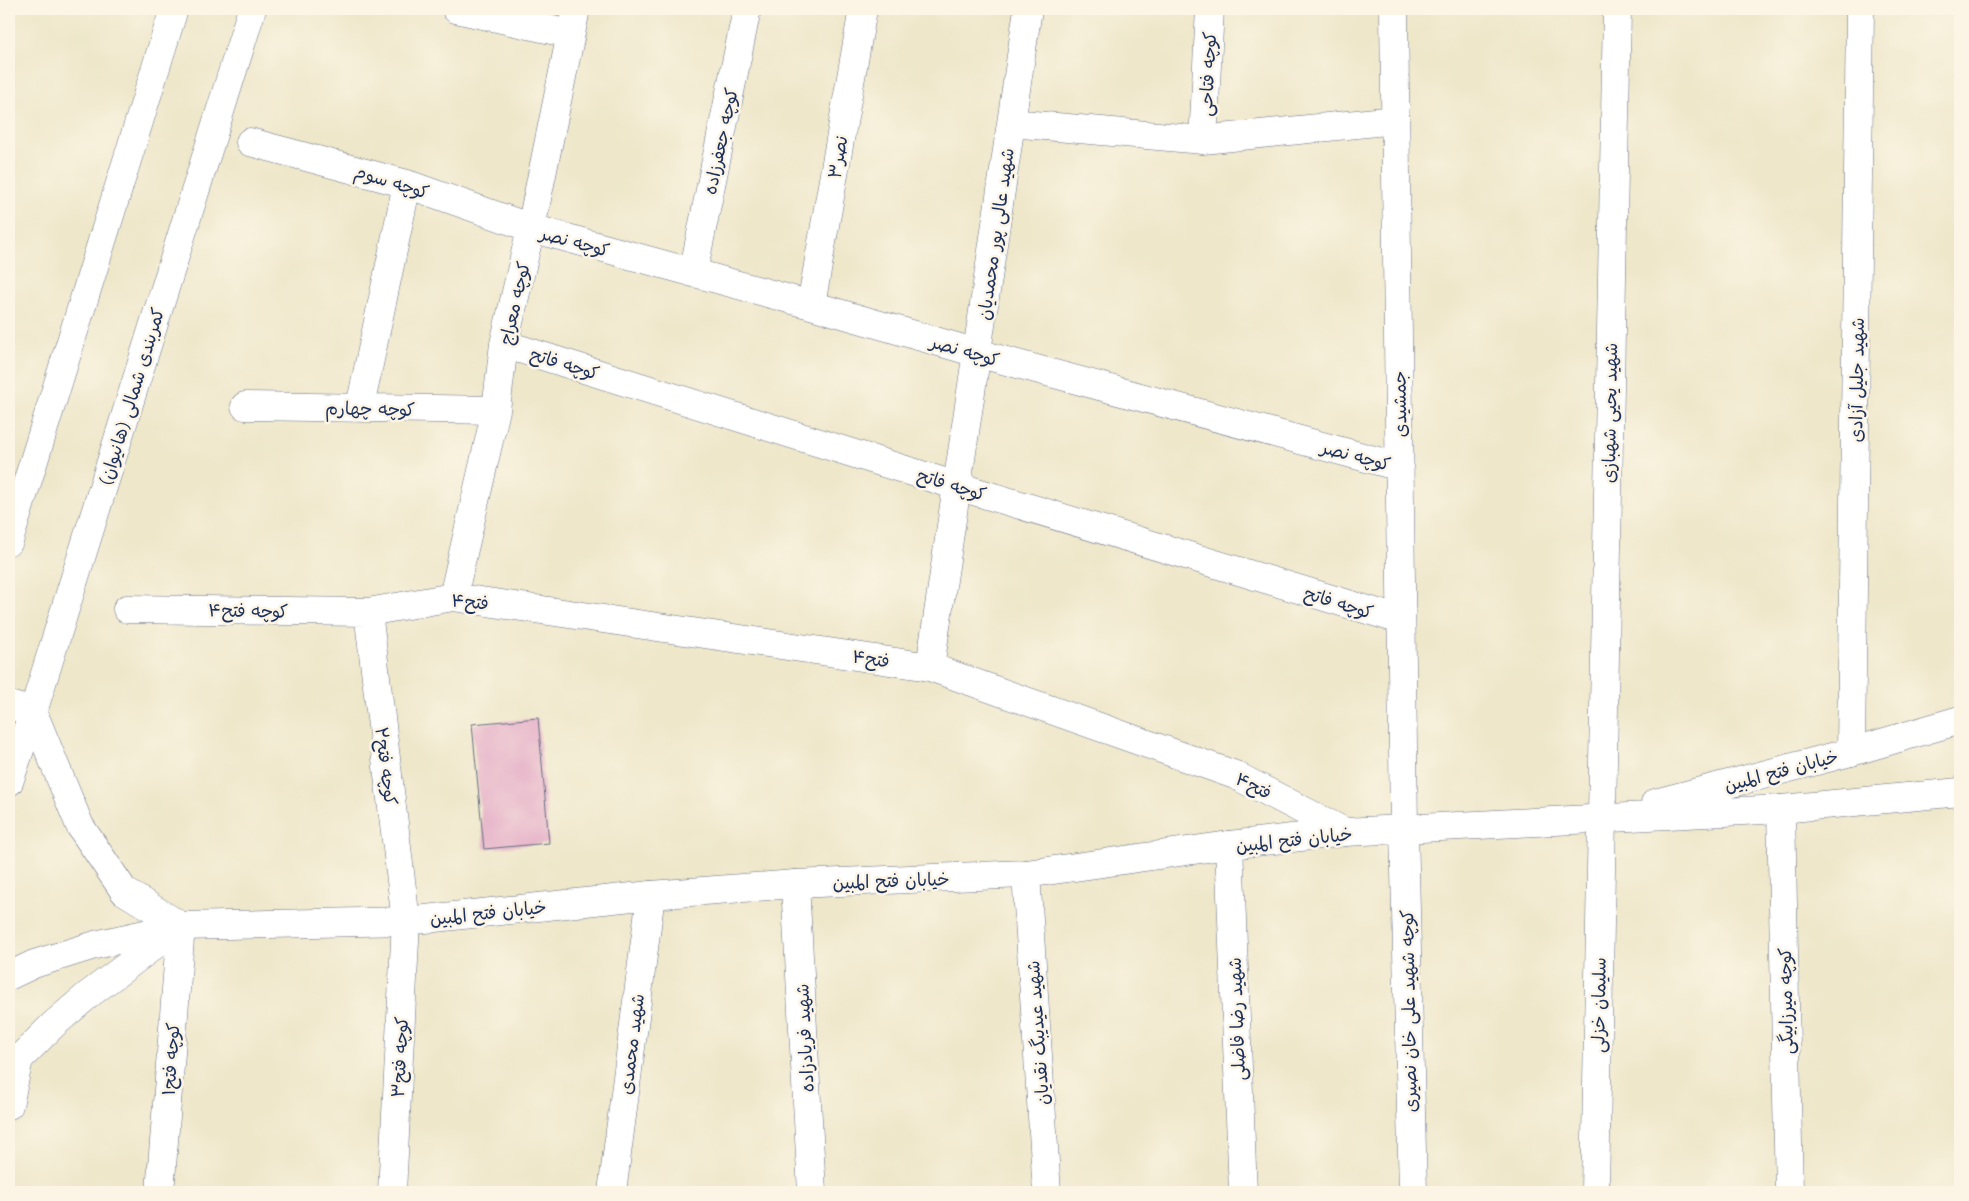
<svg xmlns="http://www.w3.org/2000/svg" width="1969" height="1201" font-family="Mali,'Playpen Sans Arabic',sans-serif">
<style>
.building{fill:#e5b0c8}
.lines{fill:none;stroke-linecap:round;stroke-linejoin:round}
.minor-casing{stroke:#656f84;stroke-width:29}
.tertiary-casing{stroke:#656f84;stroke-width:29}
.primary-casing{stroke:#656f84;stroke-width:29}
.minor{stroke:#fff;stroke-width:28}
.tertiary{stroke:#fff;stroke-width:28}
.primary{stroke:#fff;stroke-width:28}
.labels{text-anchor:middle;dominant-baseline:central;stroke-width:5;stroke-linejoin:round;paint-order:stroke}
.street-label{font-size:18px;fill:#1b2f5e;stroke:#fcf5e5}
</style>
<rect width="100%" height="100%" fill="#fcf5e5"/>
<filter id="ink" filterUnits="userSpaceOnUse"><feTurbulence type="fractalNoise" baseFrequency=".02" numOctaves="2"/><feDisplacementMap in="SourceGraphic" scale="10" xChannelSelector="R" yChannelSelector="G"/><feConvolveMatrix kernelMatrix="1 2 1 2 8 2 1 2 1" color-interpolation-filters="sRGB"/></filter>
<filter id="wash" filterUnits="userSpaceOnUse"><feTurbulence type="fractalNoise" baseFrequency=".0096" numOctaves="4" result="noise"/><feDisplacementMap in="SourceGraphic" scale="20" xChannelSelector="R" yChannelSelector="G"/><feGaussianBlur stdDeviation="1.12" result="paint"/><feColorMatrix in="noise" values="0 0 0 0 0 0 0 0 0 0 0 0 0 0 0 0 0 1.4 0 .05"/><feComposite in="paint" operator="in"/></filter>
<g filter="url(#wash)">
<rect width="100%" height="100%" fill="#eee7ca"/>
<g id="blocks">
<!-- building -->
<path class="building" d="M538 718 549 843 484 849 472 724Z"/>
</g>
</g>
<g filter="url(#ink)">
<use href="#blocks" fill-opacity="0" stroke="#656f84" stroke-width="1"/>
<g class="lines">
<defs>
<path id="minor" d="M456 9 570 34
M1394 9 1404 830 1413 1192
M1011 123 1203 140 1395 120
M1203 140 1210 9
M250 142 407 184 531 228 811 305 977 353 1400 467
M693 273 747 9
M811 305 863 9
M504 344 957 486 1401 620
M245 406 496 410
M360 407 407 184
M453 597 496 410 504 344 531 228 576 9
M127 609 368 612 453 597 930 667 1235 775 1345 832
M368 612 406 921 392 1192
M930 667 1028 9
M1851 752 1860 9
M1781 809 1789 1192
M1229 845 1243 1192
M1026 874 1047 1192
M795 884 812 1192
M160 1192 181 926
M612 1192 651 895
M1595 1192 1617 9"/>
<path id="tertiary" d="M33 712 80 826 124 891 181 926
M1655 803 1851 752 1960 720
M9 976 34 964 95 945 181 926 406 921 651 895 795 884 1026 874 1229 845 1345 832 1781 809 1960 792
M9 1105 19 1059 53 1025 88 995 171 933"/>
<path id="primary" d="M9 541 174 9
M9 705 33 712
M9 782 33 712 252 9"/>
</defs>
<!-- minor casing -->
<use href="#minor" class="minor-casing"/>
<!-- tertiary casing -->
<use href="#tertiary" class="tertiary-casing"/>
<!-- primary casing -->
<use href="#primary" class="primary-casing"/>
<!-- minor -->
<use href="#minor" class="minor"/>
<!-- tertiary -->
<use href="#tertiary" class="tertiary"/>
<!-- primary -->
<use href="#primary" class="primary"/>
</g>
</g>
<g class="labels">
<!-- street labels -->
<g class="street-label">
<text transform="translate(1207 74) rotate(-87)">کوچه فتاحی</text>
<text transform="translate(720 141) rotate(-78)">کوچه جعفرزاده</text>
<text transform="translate(837 157) rotate(-80)">نصر۳</text>
<text transform="translate(392 181) rotate(17)">کوچه سوم</text>
<text transform="translate(995 234) rotate(-82)">شهید عالی پور محمدیان</text>
<text transform="translate(575 241) rotate(15)">کوچه نصر</text>
<text transform="translate(514 303) rotate(-77)">کوچه معراج</text>
<text transform="translate(965 350) rotate(16)">کوچه نصر</text>
<text transform="translate(565 363) rotate(17)">کوچه فاتح</text>
<text transform="translate(1856 380) rotate(-89)">شهید جلیل آزادی</text>
<text transform="translate(131 396) rotate(-73)">کمربندی شمالی (هانیوان)</text>
<text transform="translate(1399 404) rotate(-91)">جمشیدی</text>
<text transform="translate(370 408) rotate(1)">کوچه چهارم</text>
<text transform="translate(1609 413) rotate(-89)">شهید یحیی شهبازی</text>
<text transform="translate(1356 455) rotate(15)">کوچه نصر</text>
<text transform="translate(952 484) rotate(17)">کوچه فاتح</text>
<text transform="translate(470 601) rotate(5)">فتح۴</text>
<text transform="translate(1339 602) rotate(17)">کوچه فاتح</text>
<text transform="translate(248 610) rotate(1)">کوچه فتح۴</text>
<text transform="translate(871 658) rotate(8)">فتح۴</text>
<text transform="translate(387 766) rotate(83)">کوچه فتح۲</text>
<text transform="translate(1781 770) rotate(-15)">خیابان فتح المبین</text>
<text transform="translate(1254 785) rotate(26)">فتح۴</text>
<text transform="translate(1294 839) rotate(-6)">خیابان فتح المبین</text>
<text transform="translate(891 880) rotate(-2)">خیابان فتح المبین</text>
<text transform="translate(488 912) rotate(-6)">خیابان فتح المبین</text>
<text transform="translate(1785 1001) rotate(-91)">کوچه میرزابیگی</text>
<text transform="translate(1598 1005) rotate(-89)">سلیمان خزلی</text>
<text transform="translate(1408 1011) rotate(-91)">کوچه شهید علی خان نصیری</text>
<text transform="translate(1236 1019) rotate(-92)">شهید رضا فاضلی</text>
<text transform="translate(1037 1033) rotate(-94)">شهید عیدیبگ نقدیان</text>
<text transform="translate(804 1038) rotate(-93)">شهید فریادزاده</text>
<text transform="translate(631 1044) rotate(-83)">شهید محمدی</text>
<text transform="translate(399 1057) rotate(-87)">کوچه فتح۳</text>
<text transform="translate(170 1059) rotate(-86)">کوچه فتح۱</text>
</g>
</g>
<!-- margin -->
<rect width="1969" height="1201" fill="none" stroke="#fcf5e5" stroke-width="30"/>
</svg>
